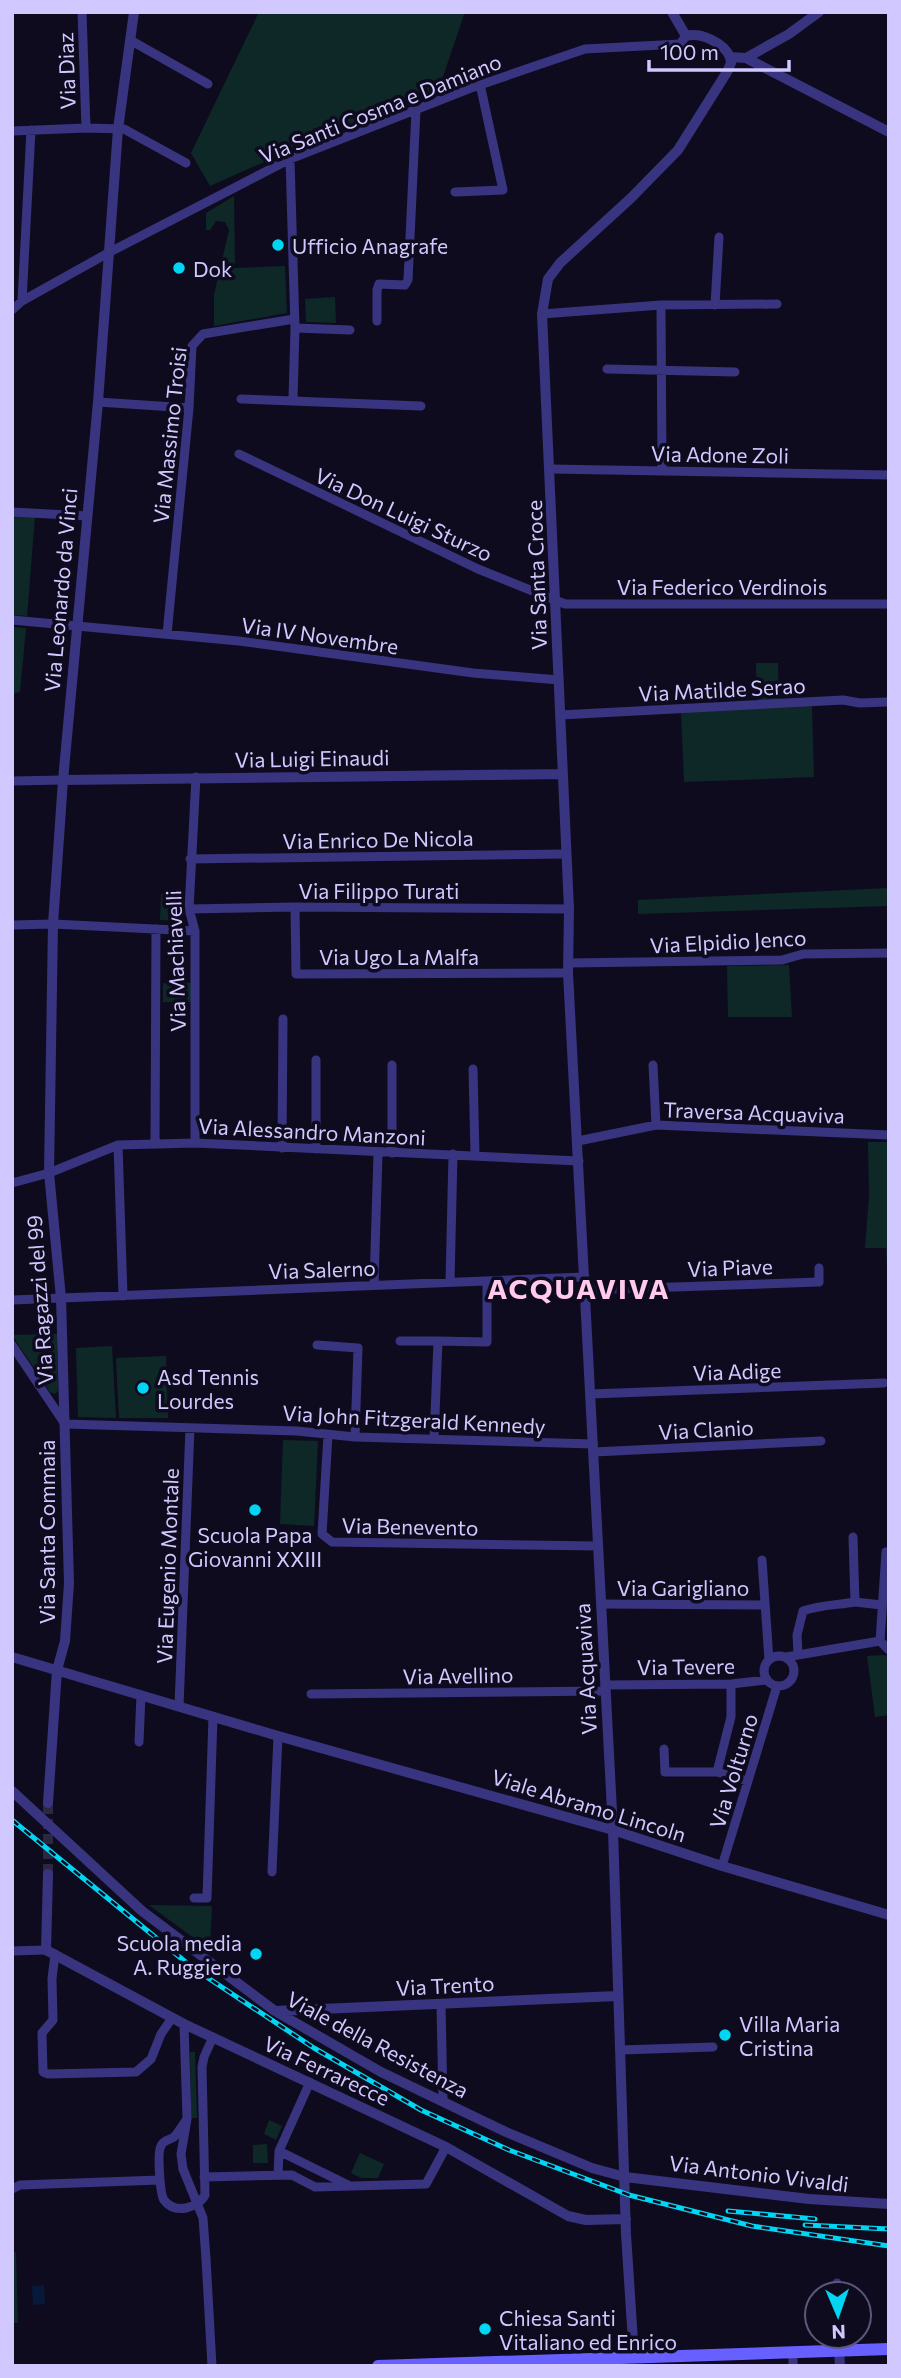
<svg xmlns="http://www.w3.org/2000/svg" width="901" height="2378" font-family="Commissioner,sans-serif">
<style>
.green{fill:#0e2828}
.water{fill:#07193b}
.lines{fill:none;stroke-linecap:round;stroke-linejoin:round}
.tertiary-tunnel{stroke:#2c2740;stroke-width:10;stroke-dasharray:10 5;stroke-linecap:butt}
.minor{stroke:#39347f;stroke-width:9}
.tertiary{stroke:#39347f;stroke-width:10}
.secondary{stroke:#675fff;stroke-width:12}
.rail-casing{stroke:#00d5f3;stroke-width:5}
.rail{stroke:#0f0b1e;stroke-width:2.5;stroke-dasharray:8;stroke-linecap:butt}
.minor-bridge{stroke:#39347f;stroke-width:9}
.poi-dot{fill:#00d5f3;stroke:#0f0b1e;stroke-width:2.5}
.labels{text-anchor:middle;dominant-baseline:central;stroke-width:7;stroke-linejoin:round;paint-order:stroke}
.street-label{font-size:21px;fill:#d0c8ff;stroke:#0f0b1e}
.poi-label{font-size:21px;fill:#d0c8ff;stroke:#0f0b1e;text-anchor:start}
.district-label{font-size:28px;font-weight:bold;letter-spacing:2px;fill:#ffcaeb;stroke:#0f0b1e}
</style>
<rect width="100%" height="100%" fill="#0f0b1e"/>
<!-- green -->
<path class="green" d="M259 12H465L437 94 338 129 210 186 191 153Z
M234 196 235 268 285 266 287 313 214 326V295L229 230 225 222 216 221 210 230H206V213Z
M335 297 336 323 306 322 305 299Z
M12 516 35 517 27 616 12 615Z
M12 627 26 628 20 692 12 694Z
M756 663H778L779 700 757 701Z
M812 705 814 777 684 782 681 711Z
M889 888V906L638 914V900Z
M161 894 183 895 182 921 160 920Z
M789 965 792 1017H728L727 966Z
M163 983H191L192 1002H163Z
M868 1142H889L888 1285 886 1248H865L869 1195Z
M57 1334 58 1391 55 1394 50 1392 12 1335Z
M112 1346 116 1418 78 1417 76 1348Z
M166 1356 168 1418H119L116 1358Z
M283 1440 318 1441 314 1526 280 1524Z
M885 1655 889 1657V1715L875 1717 867 1656Z
M149 1905 212 1906 210 1950Z
M190 2052H195L197 2118H191Z
M269 2120 282 2126 276 2140 264 2134Z
M267 2144 268 2163H253V2145Z
M360 2153 384 2164 378 2178H361L351 2173Z
M16 2252 18 2323H12V2253Z"/>
<!-- water -->
<path class="water" d="M44 2285 45 2304 33 2305 32 2286Z"/>
<g class="lines">
<!-- tertiary-tunnel -->
<path class="tertiary-tunnel" d="M48 1874V1803"/>
<!-- minor -->
<path class="minor" d="M82 12 86 128
M130 40 208 84
M12 131 86 128 124 129 186 163
M290 159 295 328 293 399
M455 192 503 190 480 84
M22 301 31 130
M661 305 662 469
M715 305 719 237
M12 310 22 301 108 253 290 159 471 88 585 49 680 44 686 36
M542 314 661 305 777 304
M377 321V290L379 284 405 285 408 280 416 110
M295 328 350 330
M607 369 735 372
M241 399 421 406
M98 402 189 408
M239 454 478 569 565 604H889
M551 469 889 475
M12 512 87 516
M12 620 239 641 473 673 559 680
M167 634 189 408 192 346 203 334 294 319
M560 715 843 700 860 703 887 702
M12 781 63 780
M190 859 566 854
M295 907 296 974 568 973
M189 909 295 907 569 909
M12 925 53 924 195 931
M568 963 782 960 803 954 889 953
M392 1065V1153
M653 1065 656 1125
M473 1069 475 1155
M578 1141 656 1125 889 1135
M155 1143 156 929
M195 1143V931L189 909 196 777
M118 1145 123 1296
M282 1148 283 1019
M316 1149V1060
M12 1183 49 1173 118 1145 195 1143 579 1161
M450 1282 453 1154
M374 1284 378 1153
M585 1290 819 1282V1268
M12 1300 585 1277
M400 1341H438
M12 1345 65 1424 297 1431 355 1437 593 1444
M317 1345 358 1348 355 1437
M591 1394 884 1383
M328 1435 322 1534 332 1542 598 1546
M434 1439 438 1341 487 1342V1281
M594 1452 821 1441
M853 1537 855 1602 882 1605
M762 1560 769 1660
M601 1604 765 1605
M880 1641 889 1650
M798 1655 797 1635 803 1611C819 1605 838 1605 855 1602
M764 1671a15 15 0 1 1 30 0a15 15 0 1 1-30 0Z
M786 1657 880 1641 886 1552H889
M731 1684V1717L717 1772 747 1781
M605 1685 731 1684 767 1680
M311 1694 606 1691
M179 1706 190 1428
M139 1742 141 1695
M664 1749 665 1772H717
M722 1866 777 1686
M272 1872 278 1736
M194 1898H207L213 1717
M12 1951 46 1950
M55 1954 52 1979 53 2020 42 2033 43 2072 48 2074 136 2072 151 2059 161 2034 172 2018
M441 2005 443 2101
M620 2050 713 2047
M187 2119C183 2124 179 2132 174 2137 170 2140 163 2140 161 2146 157 2152 160 2194 164 2200 175 2215 198 2208 205 2195L202 2067 204 2057 213 2037
M279 2151 348 2185
M183 2169 181 2154 187 2119 184 2024
M278 2175 279 2151 310 2082
M204 2177 292 2175 315 2187 426 2184 446 2147
M12 2189 20 2185 160 2180
M206 2259 212 2366
M837 2283V2294
M839 2336V2350
M793 2351V2366"/>
<!-- tertiary -->
<path class="tertiary" d="M672 12 686 36C701 32 724 43 730 57
M730 57 746 58 889 132
M746 58 789 34 819 12
M63 780 562 774
M12 1657 278 1736 613 1830 722 1866 889 1915
M12 1791 142 1911 275 2011 381 2072 506 2132 592 2168 625 2177 809 2199 889 2204
M48 1803 57 1670 65 1641 69 1583 61 1298 49 1173 53 924 63 780 98 402 118 129 134 12
M48 1874 46 1950 184 2024 446 2147 568 2216 586 2220 626 2219
M275 2011 617 1996
M839 2350 840 2366
M634 2357 626 2234 613 1830 568 973 569 909 542 314 548 279 560 263 631 198 678 150 727 72 731 63 730 57"/>
<!-- secondary -->
<path class="secondary" d="M378 2366 889 2349"/>
<defs>
<path id="rail" d="M12 1820 193 1968 314 2048 421 2110 509 2150 629 2195 752 2226 889 2246
M728 2211 815 2219
M805 2225 889 2229"/>
</defs>
<!-- rail casing -->
<use href="#rail" class="rail-casing"/>
<!-- rail -->
<use href="#rail" class="rail"/>
<!-- minor-bridge -->
<path class="minor-bridge" d="M183 2169 203 2218 206 2259"/>
</g>
<!-- markers -->
<g class="poi-dot">
<circle cx="278" cy="245" r="7"/>
<circle cx="179" cy="268" r="7"/>
<circle cx="143" cy="1388" r="7"/>
<circle cx="255" cy="1510" r="7"/>
<circle cx="256" cy="1954" r="7"/>
<circle cx="725" cy="2035" r="7"/>
<circle cx="485" cy="2329" r="7"/>
</g>
<g class="labels">
<!-- street labels -->
<g class="street-label">
<text transform="translate(66 71) rotate(-92)">Via Diaz</text>
<text transform="translate(380 108) rotate(-22)">Via Santi Cosma e Damiano</text>
<text transform="translate(169 435) rotate(-84)">Via Massimo Troisi</text>
<text transform="translate(720 454) rotate(1)">Via Adone Zoli</text>
<text transform="translate(404 514) rotate(25)">Via Don Luigi Sturzo</text>
<text transform="translate(536 575) rotate(-92)">Via Santa Croce</text>
<text x="722" y="586">Via Federico Verdinois</text>
<text transform="translate(60 590) rotate(-85)">Via Leonardo da Vinci</text>
<text transform="translate(320 635) rotate(8)">Via IV Novembre</text>
<text transform="translate(722 689) rotate(-3)">Via Matilde Serao</text>
<text transform="translate(312 758) rotate(-1)">Via Luigi Einaudi</text>
<text transform="translate(378 839) rotate(-1)">Via Enrico De Nicola</text>
<text x="379" y="890">Via Filippo Turati</text>
<text transform="translate(728 941) rotate(-3)">Via Elpidio Jenco</text>
<text x="399" y="956">Via Ugo La Malfa</text>
<text transform="translate(175 961) rotate(-92)">Via Machiavelli</text>
<text transform="translate(754 1112) rotate(2)">Traversa Acquaviva</text>
<text transform="translate(312 1131) rotate(3)">Via Alessandro Manzoni</text>
<text transform="translate(730 1267) rotate(-2)">Via Piave</text>
<text transform="translate(322 1269) rotate(-2)">Via Salerno</text>
<text transform="translate(39 1300) rotate(-94)">Via Ragazzi del 99</text>
<text transform="translate(737 1371) rotate(-2)">Via Adige</text>
<text transform="translate(414 1419) rotate(3)">Via John Fitzgerald Kennedy</text>
<text transform="translate(706 1429) rotate(-3)">Via Clanio</text>
<text transform="translate(410 1526) rotate(1)">Via Benevento</text>
<text transform="translate(46 1532) rotate(-90)">Via Santa Commaia</text>
<text transform="translate(167 1566) rotate(-88)">Via Eugenio Montale</text>
<text x="683" y="1587">Via Garigliano</text>
<text transform="translate(686 1666) rotate(-1)">Via Tevere</text>
<text transform="translate(585 1669) rotate(-93)">Via Acquaviva</text>
<text transform="translate(458 1675) rotate(-1)">Via Avellino</text>
<text transform="translate(733 1771) rotate(-73)">Via Volturno</text>
<text transform="translate(589 1805) rotate(17)">Viale Abramo Lincoln</text>
<text transform="translate(445 1985) rotate(-3)">Via Trento</text>
<text transform="translate(378 2044) rotate(28)">Viale della Resistenza</text>
<text transform="translate(327 2070) rotate(25)">Via Ferrarecce</text>
<text transform="translate(759 2173) rotate(7)">Via Antonio Vivaldi</text>
</g>
<!-- poi labels -->
<g class="poi-label">
<text x="292" y="245">Ufficio Anagrafe</text>
<text x="193" y="268">Dok</text>
<text x="157" y="1376">Asd Tennis<tspan x="157" dy="24">Lourdes</tspan></text>
<text x="255" y="1534" text-anchor="middle">Scuola Papa<tspan x="255" dy="24">Giovanni XXIII</tspan></text>
<text x="242" y="1942" text-anchor="end">Scuola media<tspan x="242" dy="24">A. Ruggiero</tspan></text>
<text x="739" y="2023">Villa Maria<tspan x="739" dy="24">Cristina</tspan></text>
<text x="499" y="2317">Chiesa Santi<tspan x="499" dy="24">Vitaliano ed Enrico</tspan></text>
</g>
<!-- district labels -->
<g class="district-label">
<text x="579" y="1288">ACQUAVIVA</text>
</g>
</g>
<!-- border -->
<rect width="901" height="2378" fill="none" stroke="#d0c8ff" stroke-width="28"/>
<!-- north arrow -->
<g transform="translate(838 2315) rotate(178)"><circle r="33" fill="#0f0b1e" stroke="#5c5778" stroke-width="2"/>
<path d="M0-5L12 26L0 18L-12 26Z" fill="#00d5f3"/>
<text y="-10" font-size="19" font-weight="bold" text-anchor="middle" fill="#d0c8ff">N</text>
</g>
<!-- scale -->
<path d="M649 60v10h140v-10" fill="none" stroke="#d0c8ff" stroke-width="3.5"/>
<text x="660" y="60" font-size="21" fill="#d0c8ff" stroke="#0f0b1e" stroke-width="5" paint-order="stroke">100 m</text>
</svg>
